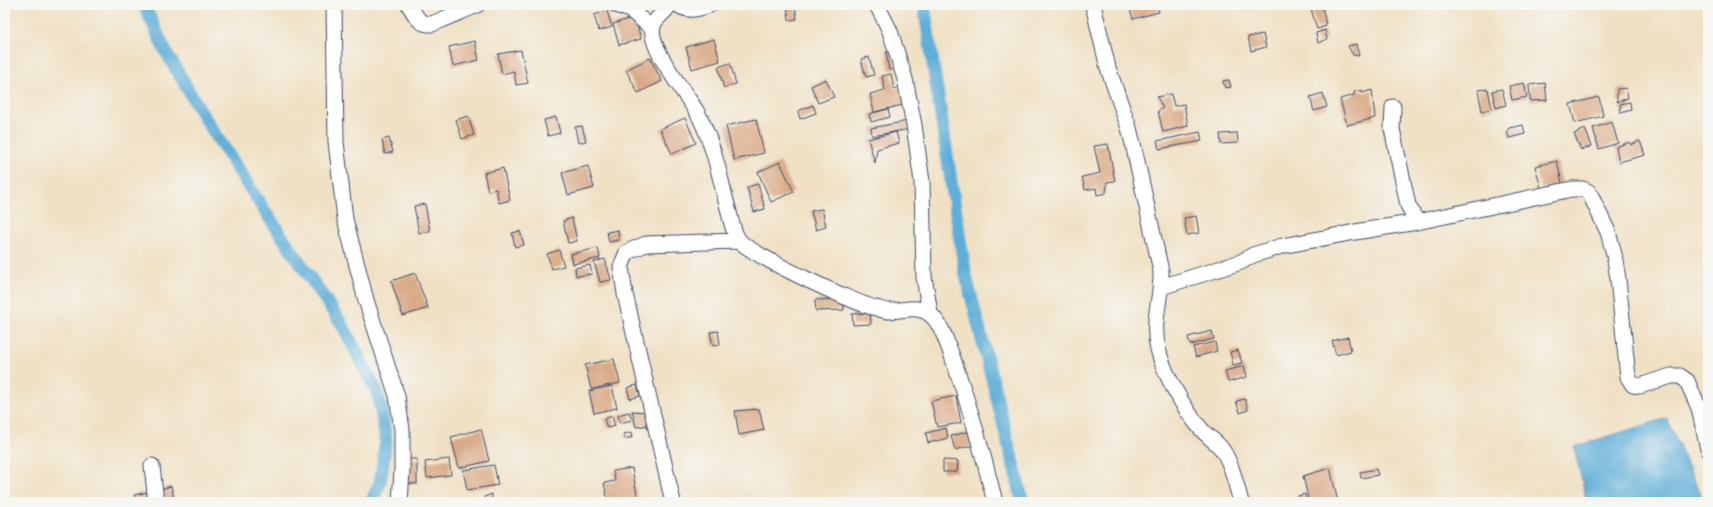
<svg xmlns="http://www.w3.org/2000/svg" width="1713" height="507" font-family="Sriracha,sans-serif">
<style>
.water{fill:#5daed8;stroke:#3c6e9b}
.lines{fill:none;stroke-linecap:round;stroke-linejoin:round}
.canal{stroke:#5daed8;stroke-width:13}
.building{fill:#daab88}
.minor-casing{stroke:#3b4a6d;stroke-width:17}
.minor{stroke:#fff;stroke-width:15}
</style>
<rect width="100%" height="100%" fill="#f6f6f2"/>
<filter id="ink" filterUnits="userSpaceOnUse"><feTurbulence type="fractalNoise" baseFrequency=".025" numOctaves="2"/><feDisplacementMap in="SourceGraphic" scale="8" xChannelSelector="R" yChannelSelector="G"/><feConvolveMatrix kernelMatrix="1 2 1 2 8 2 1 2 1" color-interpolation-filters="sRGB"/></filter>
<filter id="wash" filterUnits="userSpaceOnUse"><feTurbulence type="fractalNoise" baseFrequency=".012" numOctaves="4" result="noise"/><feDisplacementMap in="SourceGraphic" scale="16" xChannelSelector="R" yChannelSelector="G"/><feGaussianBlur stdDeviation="0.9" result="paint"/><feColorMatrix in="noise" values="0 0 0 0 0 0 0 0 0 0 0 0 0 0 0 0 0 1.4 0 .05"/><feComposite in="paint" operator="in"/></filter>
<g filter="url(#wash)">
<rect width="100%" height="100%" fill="#f0e1c4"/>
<!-- water -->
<path class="water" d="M1667 418 1704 502H1587L1574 447Z"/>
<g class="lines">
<!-- canal -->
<path class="canal" d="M144 5 165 50 201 112 268 216 342 324 378 394 386 440 380 483 371 502
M924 5 965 272 1023 502"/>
</g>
<g id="blocks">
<!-- building -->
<path class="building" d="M787 5H795L797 19 789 20Z
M1133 5H1157L1159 12 1133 19 1129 6Z
M1310 5H1322L1326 26 1317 29Z
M607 11 612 27 599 31 594 15Z
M635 17 641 39 619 45 613 24Z
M1325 30 1327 39 1318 43 1316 33Z
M1263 34 1266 47 1251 51 1248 37Z
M714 39 720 61 692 69 686 47Z
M475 41 479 60 453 66 449 47Z
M1356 44 1359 56 1353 55 1348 46Z
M521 50 528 83 516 85 514 71 502 74 498 54Z
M892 51 896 68 889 70 886 52Z
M869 57 874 75 866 77 861 59Z
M650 58 662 81 638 93 626 70Z
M730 63 736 84 724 88 718 67Z
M891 74 894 89 903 87 907 104 874 112 870 94 885 90 882 76Z
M826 79 834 97 818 103 811 86Z
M1229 80 1231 87 1225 88 1223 81Z
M1524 83 1527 97 1512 100 1509 86Z
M1545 83 1547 100 1530 101 1529 85Z
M1626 88 1628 98 1617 102V89Z
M1488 89 1492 109 1482 111 1478 90Z
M1502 89 1506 105 1496 108 1492 91Z
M1362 90V93L1372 90 1375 118 1347 125 1340 99 1354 95V92Z
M1323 93 1327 107 1314 111 1310 97Z
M1171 94 1174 106 1184 104 1188 126 1163 132 1158 111 1163 108 1157 97Z
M1599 97 1603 116 1575 123 1570 104Z
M1630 102 1631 110 1621 113 1620 104Z
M813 105 816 113 800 119 798 111Z
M888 109 890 117 871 122 869 114Z
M468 116 474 135 462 139 456 120Z
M556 117 560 133 548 136 544 120Z
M685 118 696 143 672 154 660 129Z
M756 119 764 153 734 160 726 126Z
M908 121 910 129 872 136 871 128Z
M1612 122 1618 143 1599 149 1593 128Z
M1523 125 1525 134 1509 138 1507 131 1509 128Z
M582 126 586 141 578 143 575 127Z
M1585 129 1592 146 1581 150 1574 134Z
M896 132 899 143 877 149 875 163 868 139Z
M1200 132 1202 141 1159 149 1157 141Z
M1237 133 1238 143 1221 144 1220 134Z
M389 138 393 152 385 154 382 140Z
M1640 141 1645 155 1619 162 1616 147 1630 142 1631 145Z
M1108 144 1115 181 1107 182 1106 193 1097 195 1096 188 1085 190 1082 177 1100 173 1094 146Z
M1557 161 1562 183 1541 188 1535 166Z
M780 162 794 192 771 202 758 172Z
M588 166 594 188 568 195 562 173Z
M503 168 510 200 499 203 496 189 488 191 484 173Z
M758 184 765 209 754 212 747 187Z
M425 204 430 231 419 233 414 206Z
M822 209 826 227 816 230 811 211Z
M1196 216 1199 233 1187 235 1184 218Z
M572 218 577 241 568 243 563 221Z
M618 230 619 240 609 242 607 232Z
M520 231 524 245 515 247 512 233Z
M598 248 600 258 573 264 571 254Z
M559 250 564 266 552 269 547 254Z
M605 259 611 280 600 282 594 262Z
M590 265 592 274 576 276 575 268Z
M415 273 428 308 403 316 391 281Z
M843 299 844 310 816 311 815 300Z
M870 313 871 324 853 325 852 314Z
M718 331 720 345 713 346 710 332Z
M1212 331 1214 339 1190 345 1188 337Z
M1348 337 1351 351 1336 355 1332 341Z
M1215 342 1217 351 1196 357 1193 347Z
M1238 350 1242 363 1233 365 1230 352Z
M614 359 620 383 591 389 585 365Z
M1244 366 1247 377 1228 382 1225 371Z
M637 385 640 396 630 399 627 388Z
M612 386 617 408 594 413 589 391Z
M956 396 961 423 937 427 931 401Z
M1245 399 1248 410 1240 413 1236 401Z
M759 409 764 430 739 435 735 411Z
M632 411 647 412 650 425 636 427Z
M629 412 632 420 620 423 618 415Z
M612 416 615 426 607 428 604 419Z
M946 428 948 438 928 443 926 433Z
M481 429 489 461 459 468 451 437Z
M971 431 974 445 955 450 951 436Z
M632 432 633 437 625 439 623 434Z
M404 459H417V484L404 483Z
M449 459 451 475 427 478 425 462Z
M943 460 958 461 957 472H943Z
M494 465 498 485 467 490 463 470Z
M632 468 638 500 627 502H608L604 483 615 481 613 471Z
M1330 468 1338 502H1309L1303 476Z
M1376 469 1378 475 1361 478 1360 472Z
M171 486 175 502H164L161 489Z
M148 492 149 499 136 502 134 495Z
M492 494V502L485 501 484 497Z
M1305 494 1307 502H1299L1298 496Z"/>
</g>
</g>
<g filter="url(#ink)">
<use href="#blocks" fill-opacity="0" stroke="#3b4a6d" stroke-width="1"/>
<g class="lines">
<defs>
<path id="minor" d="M334 5 336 142 345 219 366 300 397 396 402 430V470L400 502
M409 5C416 16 419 25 432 24L477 5
M616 5 630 10 652 28
M669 5C665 14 656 16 653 26 647 47 687 94 698 114 712 140 719 172 726 201 730 213 731 228 738 239 746 253 856 304 876 308 880 309 885 311 889 311 903 311 919 304 931 315 942 325 947 343 952 356 969 404 983 453 995 502
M678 5C689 12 698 9 710 5
M877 5 890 31 905 79 914 125 922 182 924 277 930 313
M1093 5 1108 68 1129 128 1134 148 1161 271C1162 299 1151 320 1158 349 1164 374 1184 409 1201 429 1207 436 1215 441 1221 448 1232 463 1236 485 1241 502
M1393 107 1392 129 1408 205 1417 222
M1161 287 1241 262 1253 255 1282 246 1355 232 1417 222 1572 189H1583L1589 192 1608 232 1614 254 1618 279 1628 377 1633 385 1640 386 1671 376H1680L1687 381 1699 408 1708 449
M152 466 156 502
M673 502 625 294 621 267 627 252 646 244 738 241"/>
</defs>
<!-- minor casing -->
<use href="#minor" class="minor-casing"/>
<!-- minor -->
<use href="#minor" class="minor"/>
</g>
</g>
<!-- margin -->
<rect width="1713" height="507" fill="none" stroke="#f6f6f2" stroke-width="20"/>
</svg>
